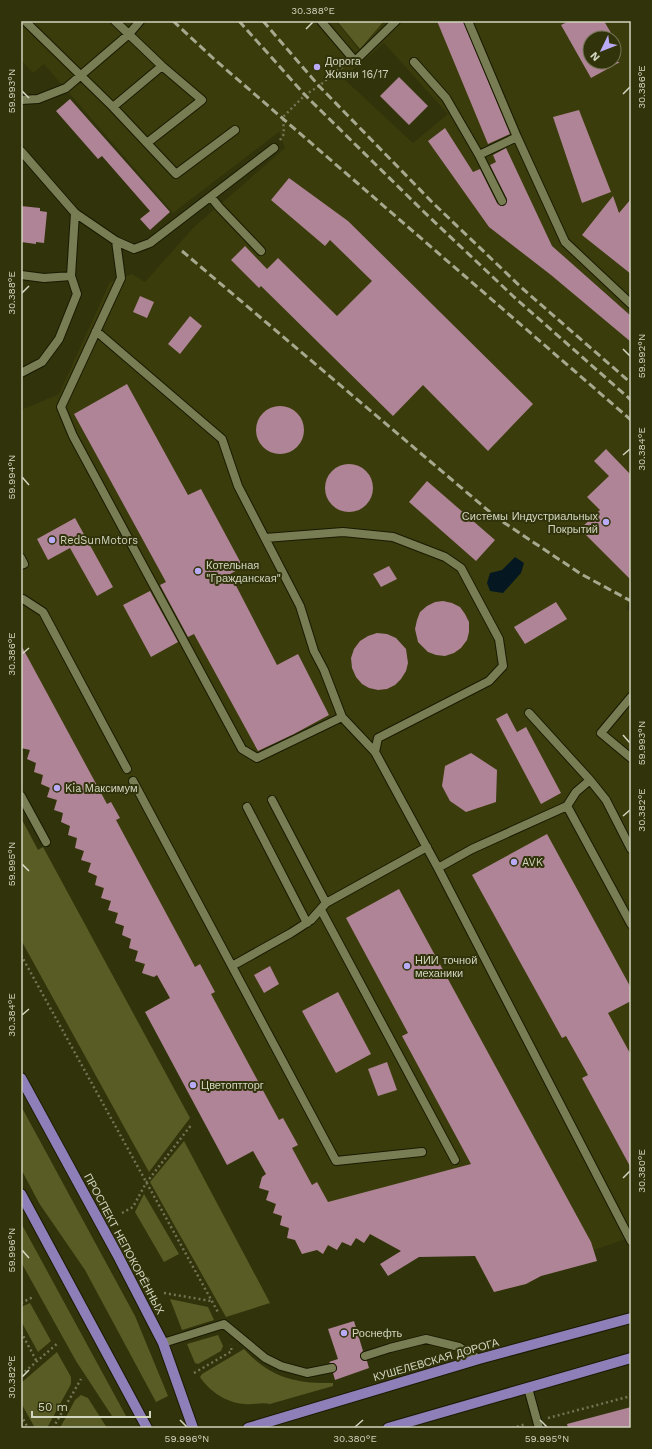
<svg xmlns="http://www.w3.org/2000/svg" width="652" height="1449" font-family="'Work Sans',sans-serif">
<style>
.built{fill:#3a3c0b;fill-rule:evenodd}
.green{fill:#595c25}
.water{fill:#051822}
.building{fill:#af8496}
.lines{fill:none;stroke-linecap:round;stroke-linejoin:round}
.lane-casing{stroke:#191a00;stroke-width:10}
.primary-casing{stroke:#191a00;stroke-width:12}
.path{stroke:#737555;stroke-width:2.5;stroke-dasharray:2 3;stroke-linecap:butt}
.lane{stroke:#797d54;stroke-width:8}
.primary{stroke:#8f7fb8;stroke-width:10}
.rail{stroke:#a6a98e;stroke-width:3;stroke-dasharray:8 4;stroke-linecap:butt}
.ticks{fill:none;stroke:#d2d5bf;stroke-width:1.5}
.poi-dot{fill:#b9abf7;stroke:#31330b;stroke-width:1.5}
.labels{text-anchor:middle;dominant-baseline:central;stroke-width:4;stroke-linejoin:round;paint-order:stroke}
.poi-label{font-size:11px;fill:#d2d5bf;stroke:#31330b;text-anchor:start}
.street-label{font-size:11px;fill:#d2d5bf;stroke:#31330b}
.neatline{fill:none;stroke:#d2d5bf;stroke-width:1.5}
.ticks-label{font-size:10px;text-anchor:middle;fill:#d2d5bf}
</style>
<rect width="100%" height="100%" fill="#31330b"/>
<!-- built -->
<path class="built" d="M21 21H336L359 50 385 21H631V597L626 609 631 612V1237L594 1250 597 1261 541 1276 526 1284 494 1292 451 1214 382 1232 378 1239 371 1235 369 1236 364 1243 358 1239 355 1240 351 1246 344 1243H341L337 1250 330 1246 327 1247 323 1254 317 1250 302 1254 295 1240 287 1238 289 1230 288 1228 280 1225 282 1218 281 1215 273 1213 275 1205 274 1203 266 1200 268 1193 267 1190 259 1188 261 1180 260 1178 266 1174 253 1151 167 1052 145 1012 170 998 157 975 151 978 150 976 142 973 144 966 136 951 129 948 131 940 129 938 122 935 124 928 123 925 115 923 117 915 116 913 108 910 110 903 102 888 95 885 97 877 95 875 88 872 90 865 89 863 81 860 83 853 82 850 75 848 77 840 75 838 68 835 70 828 68 825 61 822 63 815 62 812 54 810 56 802 55 800 47 797 49 790 48 787 41 784 43 777 41 775 34 772 36 764 34 762 27 759 29 752 28 749 21 748 22 740 21 738V410L59 394 110 282 132 274 145 282 193 228 285 148 279 132 173 213 44 64 33 73 21 60ZM590 38H614V62H590ZM384 43 448 114 413 143 343 78Z"/>
<!-- green -->
<path class="green" d="M337 21H384L360 49Z
M21 818 38 850 43 847 190 1118 149 1172 21 940Z
M21 1106 135 1316 168 1396 156 1402 85 1270 39 1203 21 1169Z
M184 1141 270 1303 226 1317 150 1182Z
M144 1194 179 1254 164 1262 135 1212Z
M21 1223 126 1416H112L76 1361 21 1262Z
M170 1299 208 1307 214 1320 182 1330Z
M30 1303 51 1341 38 1352 21 1321V1307Z
M218 1335 223 1346 221 1351 198 1364 195 1363 187 1344Z
M244 1349C269 1377 296 1384 333 1383V1386L270 1404C262 1402 253 1405 245 1404 227 1403 210 1392 200 1377L202 1374Z
M57 1352 71 1377V1384L47 1428H35L21 1403V1383Z
M81 1395 88 1398 107 1428H60L75 1400Z"/>
<!-- water -->
<path class="water" d="M515 557 524 563 521 573 503 593 490 591 487 583 490 573 502 570Z"/>
<!-- building -->
<path class="building" d="M437 21H463L510 134 488 144Z
M569 21H604L614 38H590V62H620L591 78 561 25Z
M399 77 428 106 409 125 380 96Z
M70 99 170 212 150 230 140 219 150 211 102 156 98 159 56 111Z
M579 110 611 192 582 203 553 117Z
M445 128 473 172 480 169 497 203 501 206 506 204 507 199 490 165 496 162 493 155 506 148 552 246 631 316V342L551 275 489 227 428 141Z
M289 178 348 221 533 404 488 451 423 385 393 416 261 286 259 288 231 260 245 246 267 269 278 258 337 316 372 281 330 240 325 246 271 200Z
M613 196 619 213 631 199V274L582 235Z
M21 206 40 208V211L47 212 44 243 36 242V244L21 242Z
M140 296 154 302 147 318 133 312Z
M190 316 202 326 180 354 168 344Z
M127 384 188 495 201 489 243 567 230 574 277 665 298 654 329 715 294 734 258 751 194 634 188 637 160 585 166 582 74 414Z
M256 430a24 24 0 1 1 48 0a24 24 0 1 1-48 0Z
M606 449 631 475V580L580 529 600 510 587 497 609 476 594 461Z
M325 488a24 24 0 1 1 48 0a24 24 0 1 1-48 0Z
M427 481 495 540 476 561 409 502Z
M75 518 113 587 97 596 70 548 48 560 37 539Z
M389 566 397 579 381 587 373 574Z
M150 591 178 642 151 657 123 605Z
M443 601 452 603 460 607 465 614 469 622V632L467 640 461 648 454 653 445 656 436 655 428 652 418 642 415 629 417 620 420 612 427 606 435 602Z
M556 602 567 619 525 644 514 627Z
M377 633 387 634 396 638 406 649 408 663 406 671 401 679 395 685 387 689 378 690 369 688 362 684 356 677 352 668 351 658 354 649 360 641 368 636Z
M21 645 107 804 111 802 120 818 116 820 195 967 200 964 215 992 211 994 279 1120 283 1118 298 1145 292 1148 312 1185 317 1182 328 1202 471 1164 402 1036 408 1033 346 918 399 889 591 1242 597 1261 541 1276 526 1284 494 1292 475 1256 419 1257 388 1276 380 1264 401 1251 370 1234 364 1243 356 1238 351 1246 342 1242 337 1250 328 1245 323 1254 317 1250 302 1254 295 1240 287 1238 289 1228 280 1225 282 1216 273 1213 276 1204 266 1200 269 1191 259 1188 262 1177 266 1174 253 1151 227 1165 145 1012 170 998 157 975 154 977 142 973 145 964 135 961 138 951 129 948 131 939 122 935 124 926 115 923 118 913 108 910 111 901 101 898 104 888 95 885 97 876 88 872 91 863 81 860 84 851 75 848 77 838 68 835 70 826 61 822 63 813 54 810 57 800 47 797 50 788 41 784 43 775 34 772 36 763 27 759 30 750 21 748 22 740 21 738Z
M507 713 517 732 526 727 561 793 541 804 496 719Z
M471 753 497 770 496 802 466 812 450 801 442 786 445 766Z
M547 834 631 988V1001L608 1013 631 1055V1168L582 1078 588 1075 566 1036 562 1038 472 875Z
M270 966 279 984 264 993 254 975Z
M338 992 371 1054 336 1073 302 1011Z
M387 1062 397 1090 378 1096 368 1069Z
M354 1321 363 1351 360 1354V1357L362 1360 367 1361 369 1368 335 1380 333 1373 337 1370V1367L334 1363H330L329 1362 338 1359 328 1329Z
M631 1407V1428H568L567 1424Z"/>
<g class="lines">
<defs>
<path id="lane" d="M25 21 113 107 176 174 235 130
M115 21 162 66 202 100 147 143
M321 21 355 61 396 21
M468 21 517 137 565 242 631 304
M414 62 446 98 479 155 502 201
M21 100 38 99 66 88 129 34 140 21
M113 107 162 66
M21 151 75 213 116 241 134 249 150 243 274 148
M479 155 517 137
M211 197 219 207 261 251
M116 241 121 278 61 407 73 436 242 749 257 758 342 717
M21 275 44 278 71 276 75 213
M96 331 222 439 238 486 300 606 314 651 324 670 342 717 375 752 438 868 631 1241
M21 373 42 362 59 339 77 294 71 276
M265 538 343 532 393 537 445 557 461 568 499 639 503 666 489 681 378 738 375 752
M21 558 24 564 21 565
M21 600 23 599 43 612 127 769
M631 697 601 733 631 758
M529 713 590 780 606 800 631 849
M133 781 336 1161 422 1152
M21 796 46 842
M272 800 326 903
M567 806 576 792 590 780
M247 807 307 923
M438 868 472 849 567 806 631 924
M321 910 455 1160
M232 966 291 933 311 920 326 903 427 847
M163 1343 224 1324 265 1358 281 1366 307 1373 332 1368
M365 1356 390 1348 426 1339 459 1347 479 1359
M528 1388 539 1428"/>
<path id="primary" d="M21 1078 117 1254 163 1343 193 1428
M21 1194 147 1428
M248 1428 479 1359 631 1318
M388 1428 631 1358"/>
</defs>
<!-- lane casing -->
<use href="#lane" class="lane-casing"/>
<!-- primary casing -->
<use href="#primary" class="primary-casing"/>
<!-- path -->
<path class="path" d="M280 140 284 134 283 117 305 95 319 86 339 69 345 66
M21 955 219 1314
M122 1213 133 1207 146 1183 192 1124
M164 1293 211 1301
M21 1303 33 1297
M21 1332 37 1362
M194 1373 232 1351 230 1345
M21 1375 58 1343
M21 1415 28 1428
M548 1418 631 1396
M53 1428 81 1379
M512 1428 526 1424"/>
<!-- lane -->
<use href="#lane" class="lane"/>
<!-- primary -->
<use href="#primary" class="primary"/>
<!-- rail -->
<path class="rail" d="M173 21 214 59 631 420
M239 21 305 95 423 211 514 297 631 400
M263 21 319 86 433 203 523 289 631 383
M182 251 497 518 581 574 631 601"/>
</g>
<!-- ticks -->
<path class="ticks" d="M306 29 313 22M22 91 29 98M623 94 630 87M22 293 29 286M623 349 630 356M623 455 630 449M22 477 29 485M22 654 29 648M623 735 630 743M623 816 630 810M22 864 29 871M22 1015 29 1009M623 1178 630 1171M22 1250 29 1258M22 1377 29 1370M180 1420 187 1427M540 1420 547 1427M355 1427 363 1420"/>
<!-- markers -->
<g class="poi-dot">
<circle cx="317" cy="67" r="4"/>
<circle cx="606" cy="522" r="4"/>
<circle cx="52" cy="540" r="4"/>
<circle cx="198" cy="571" r="4"/>
<circle cx="57" cy="788" r="4"/>
<circle cx="514" cy="862" r="4"/>
<circle cx="407" cy="966" r="4"/>
<circle cx="193" cy="1085" r="4"/>
<circle cx="344" cy="1333" r="4"/>
</g>
<g class="labels">
<!-- poi labels -->
<g class="poi-label">
<text x="325" y="61">Дорога<tspan x="325" dy="13">Жизни 16/17</tspan></text>
<text x="598" y="516" text-anchor="end">Системы Индустриальных<tspan x="598" dy="13">Покрытий</tspan></text>
<text x="60" y="540">RedSunMotors</text>
<text x="206" y="565">Котельная<tspan x="206" dy="13">"Гражданская"</tspan></text>
<text x="65" y="788">Kia Максимум</text>
<text x="522" y="862">AVK</text>
<text x="415" y="960">НИИ точной<tspan x="415" dy="13">механики</tspan></text>
<text x="201" y="1085">Цветоптторг</text>
<text x="352" y="1333">Роснефть</text>
</g>
<!-- street labels -->
<g class="street-label">
<text transform="translate(124 1244) rotate(62)">ПРОСПЕКТ НЕПОКОРЁННЫХ</text>
<text transform="translate(436 1360) rotate(-16)">КУШЕЛЕВСКАЯ ДОРОГА</text>
</g>
</g>
<!-- border -->
<rect width="652" height="1449" fill="none" stroke="#31330b" stroke-width="44"/>
<!-- north arrow -->
<g transform="translate(602 50) rotate(227)"><circle r="19" fill="#31330b" stroke="#717453"/>
<path d="M0-3L7 15L0 10L-7 15Z" fill="#b9abf7"/>
<text y="-6" font-size="11" font-weight="bold" text-anchor="middle" fill="#d2d5bf">N</text>
</g>
<!-- scale -->
<path d="M32 1411v6h118v-6" fill="none" stroke="#d2d5bf" stroke-width="2"/>
<text x="38" y="1411" font-size="12" fill="#d2d5bf" stroke="#31330b" stroke-width="3" paint-order="stroke">50 m</text>
<rect x="22" y="22" width="608" height="1405" class="neatline"/>
<g class="ticks-label">
<text x="313" y="14">30.388°E</text>
<text transform="translate(641 87) rotate(-90)" y="4">30.386°E</text>
<text transform="translate(11 91) rotate(-90)" y="4">59.993°N</text>
<text transform="translate(11 293) rotate(-90)" y="4">30.388°E</text>
<text transform="translate(641 356) rotate(-90)" y="4">59.992°N</text>
<text transform="translate(641 449) rotate(-90)" y="4">30.384°E</text>
<text transform="translate(11 477) rotate(-90)" y="4">59.994°N</text>
<text transform="translate(11 654) rotate(-90)" y="4">30.386°E</text>
<text transform="translate(641 743) rotate(-90)" y="4">59.993°N</text>
<text transform="translate(641 810) rotate(-90)" y="4">30.382°E</text>
<text transform="translate(11 864) rotate(-90)" y="4">59.995°N</text>
<text transform="translate(11 1015) rotate(-90)" y="4">30.384°E</text>
<text transform="translate(641 1171) rotate(-90)" y="4">30.380°E</text>
<text transform="translate(11 1250) rotate(-90)" y="4">59.996°N</text>
<text transform="translate(11 1377) rotate(-90)" y="4">30.382°E</text>
<text x="187" y="1442">59.996°N</text>
<text x="355" y="1442">30.380°E</text>
<text x="547" y="1442">59.995°N</text>
</g>
</svg>
